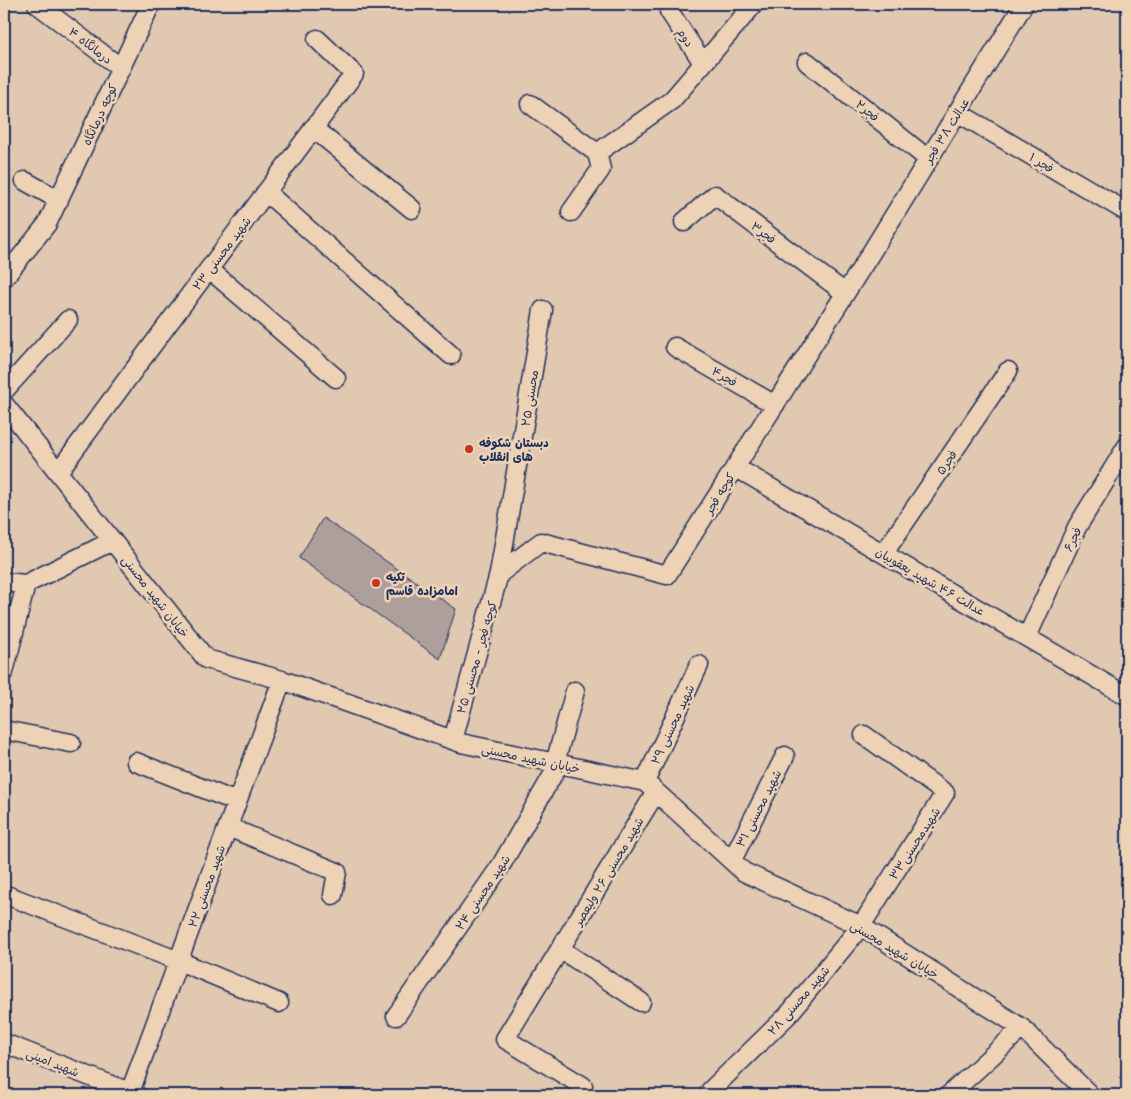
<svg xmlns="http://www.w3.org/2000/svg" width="1131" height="1099" font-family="'Playpen Sans','Playpen Sans Arabic',sans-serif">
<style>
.building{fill:#ad9f9b;stroke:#1b2f5e}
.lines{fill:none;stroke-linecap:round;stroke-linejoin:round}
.minor-casing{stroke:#1b2f5e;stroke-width:21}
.minor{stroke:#eed2b5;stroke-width:18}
.poi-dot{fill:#c8321e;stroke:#eed2b5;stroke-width:2}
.labels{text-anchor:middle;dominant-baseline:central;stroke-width:5;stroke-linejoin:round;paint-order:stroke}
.street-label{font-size:12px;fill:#1b2f5e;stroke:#eed2b5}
.poi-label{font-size:12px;font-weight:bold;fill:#1b2f5e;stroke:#eed2b5;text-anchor:start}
</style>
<rect width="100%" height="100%" fill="#e1c8b0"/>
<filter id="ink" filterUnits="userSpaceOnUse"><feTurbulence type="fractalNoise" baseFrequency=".02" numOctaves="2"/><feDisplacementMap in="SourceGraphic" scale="10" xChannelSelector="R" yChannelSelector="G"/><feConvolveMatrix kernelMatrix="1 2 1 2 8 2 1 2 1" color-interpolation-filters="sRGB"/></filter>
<g filter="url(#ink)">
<!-- building -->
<path class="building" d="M323 518 456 609 440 659 299 558Z"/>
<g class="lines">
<defs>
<path id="minor" d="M37 4 121 68
M669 11 703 63
M807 62 928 159
M530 104 597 153 601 169 571 212
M957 112 1127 212
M313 128 412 209
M597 153 672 100 754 4
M25 181 59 200
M266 192 451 355
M684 222 715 195 845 293
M209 269 336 378
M4 278 47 224 151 4
M675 347 775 405
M4 391 68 320
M4 404 206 659 282 680 461 743 645 782 744 872 861 926 1022 1028 1090 1095
M735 467 1127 696
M58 472 354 74 317 39
M884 553 1008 371
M499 574 541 542 667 575 869 256 1024 4
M4 582 26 584 112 541
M1027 637 1077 527 1127 446
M4 672 26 584
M4 730 71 743
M453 740 499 574 543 310
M136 762 237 802
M555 763 575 691
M645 782 699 665
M228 827 337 872 333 895
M732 860 785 756
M9 896 179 961 279 1003
M560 949 641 1002
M396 1016 500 867 559 764
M4 1043 137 1095
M583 1086 505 1039 656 792
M710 1091 788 1015 861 926 945 793 864 735
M129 1095 282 680
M949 1095 1022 1028"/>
</defs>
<!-- minor casing -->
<use href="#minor" class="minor-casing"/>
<!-- minor -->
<use href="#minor" class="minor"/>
</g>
</g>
<!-- markers -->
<g class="poi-dot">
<circle cx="469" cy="449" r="5"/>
<circle cx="376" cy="583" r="5"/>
</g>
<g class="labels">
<!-- street labels -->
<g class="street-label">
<text transform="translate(686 37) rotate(57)">دوم</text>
<text transform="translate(91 45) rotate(38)">درمانگاه ۴</text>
<text transform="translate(868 110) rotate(39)">فجر۲</text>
<text transform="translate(99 114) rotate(-65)">کوچه درمانگاه</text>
<text transform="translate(946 130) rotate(-58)">عدالت ۳۸ فجر</text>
<text transform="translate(1042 162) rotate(31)">فجر ۱</text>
<text transform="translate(764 232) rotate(37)">فجر۳</text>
<text transform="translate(221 253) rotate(-53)">شهید محسنی ۲۳</text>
<text transform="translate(725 376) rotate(30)">فجر۴</text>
<text transform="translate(529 398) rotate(-81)">محسنی ۲۵</text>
<text transform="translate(946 462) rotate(-56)">فجر۵</text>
<text transform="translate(719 493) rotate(-58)">کوچه فجر</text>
<text transform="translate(1072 539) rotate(-64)">فجر۶</text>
<text transform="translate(931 581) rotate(30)">عدالت ۴۶ شهید یعقوبیان</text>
<text transform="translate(156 596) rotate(52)">خیابان شهید محسنی</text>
<text transform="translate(476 657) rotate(-74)">کوچه فجر - محسنی ۲۵</text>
<text transform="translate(672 724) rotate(-65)">شهید محسنی ۲۹</text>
<text transform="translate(531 758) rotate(12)">خیابان شهید محسنی</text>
<text transform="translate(758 808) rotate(-63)">شهید محسنی ۳۱</text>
<text transform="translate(914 843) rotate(-57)">شهیدمحسنی۳۳</text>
<text transform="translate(608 871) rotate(-59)">شهید محسنی ۲۶ ولیعصر</text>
<text transform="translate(206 886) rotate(-70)">شهید محسنی ۲۲</text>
<text transform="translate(482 892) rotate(-56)">شهید محسنی ۲۴</text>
<text transform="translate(895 949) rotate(31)">خیابان شهید محسنی</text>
<text transform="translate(798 1000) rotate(-49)">شهید محسنی ۲۸</text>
<text transform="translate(53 1062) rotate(22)">شهید امینی</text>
</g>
<!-- poi labels -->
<g class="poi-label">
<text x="479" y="442">دبستان شکوفه<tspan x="479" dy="14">های انقلاب</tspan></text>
<text x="386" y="576">تکیه<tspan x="386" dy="14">امامزاده قاسم</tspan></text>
</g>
</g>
<!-- margin -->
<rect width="1131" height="1099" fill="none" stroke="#eed2b5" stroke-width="20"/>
<rect x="10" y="10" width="1111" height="1079" fill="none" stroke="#1b2f5e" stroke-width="2" filter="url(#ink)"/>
</svg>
